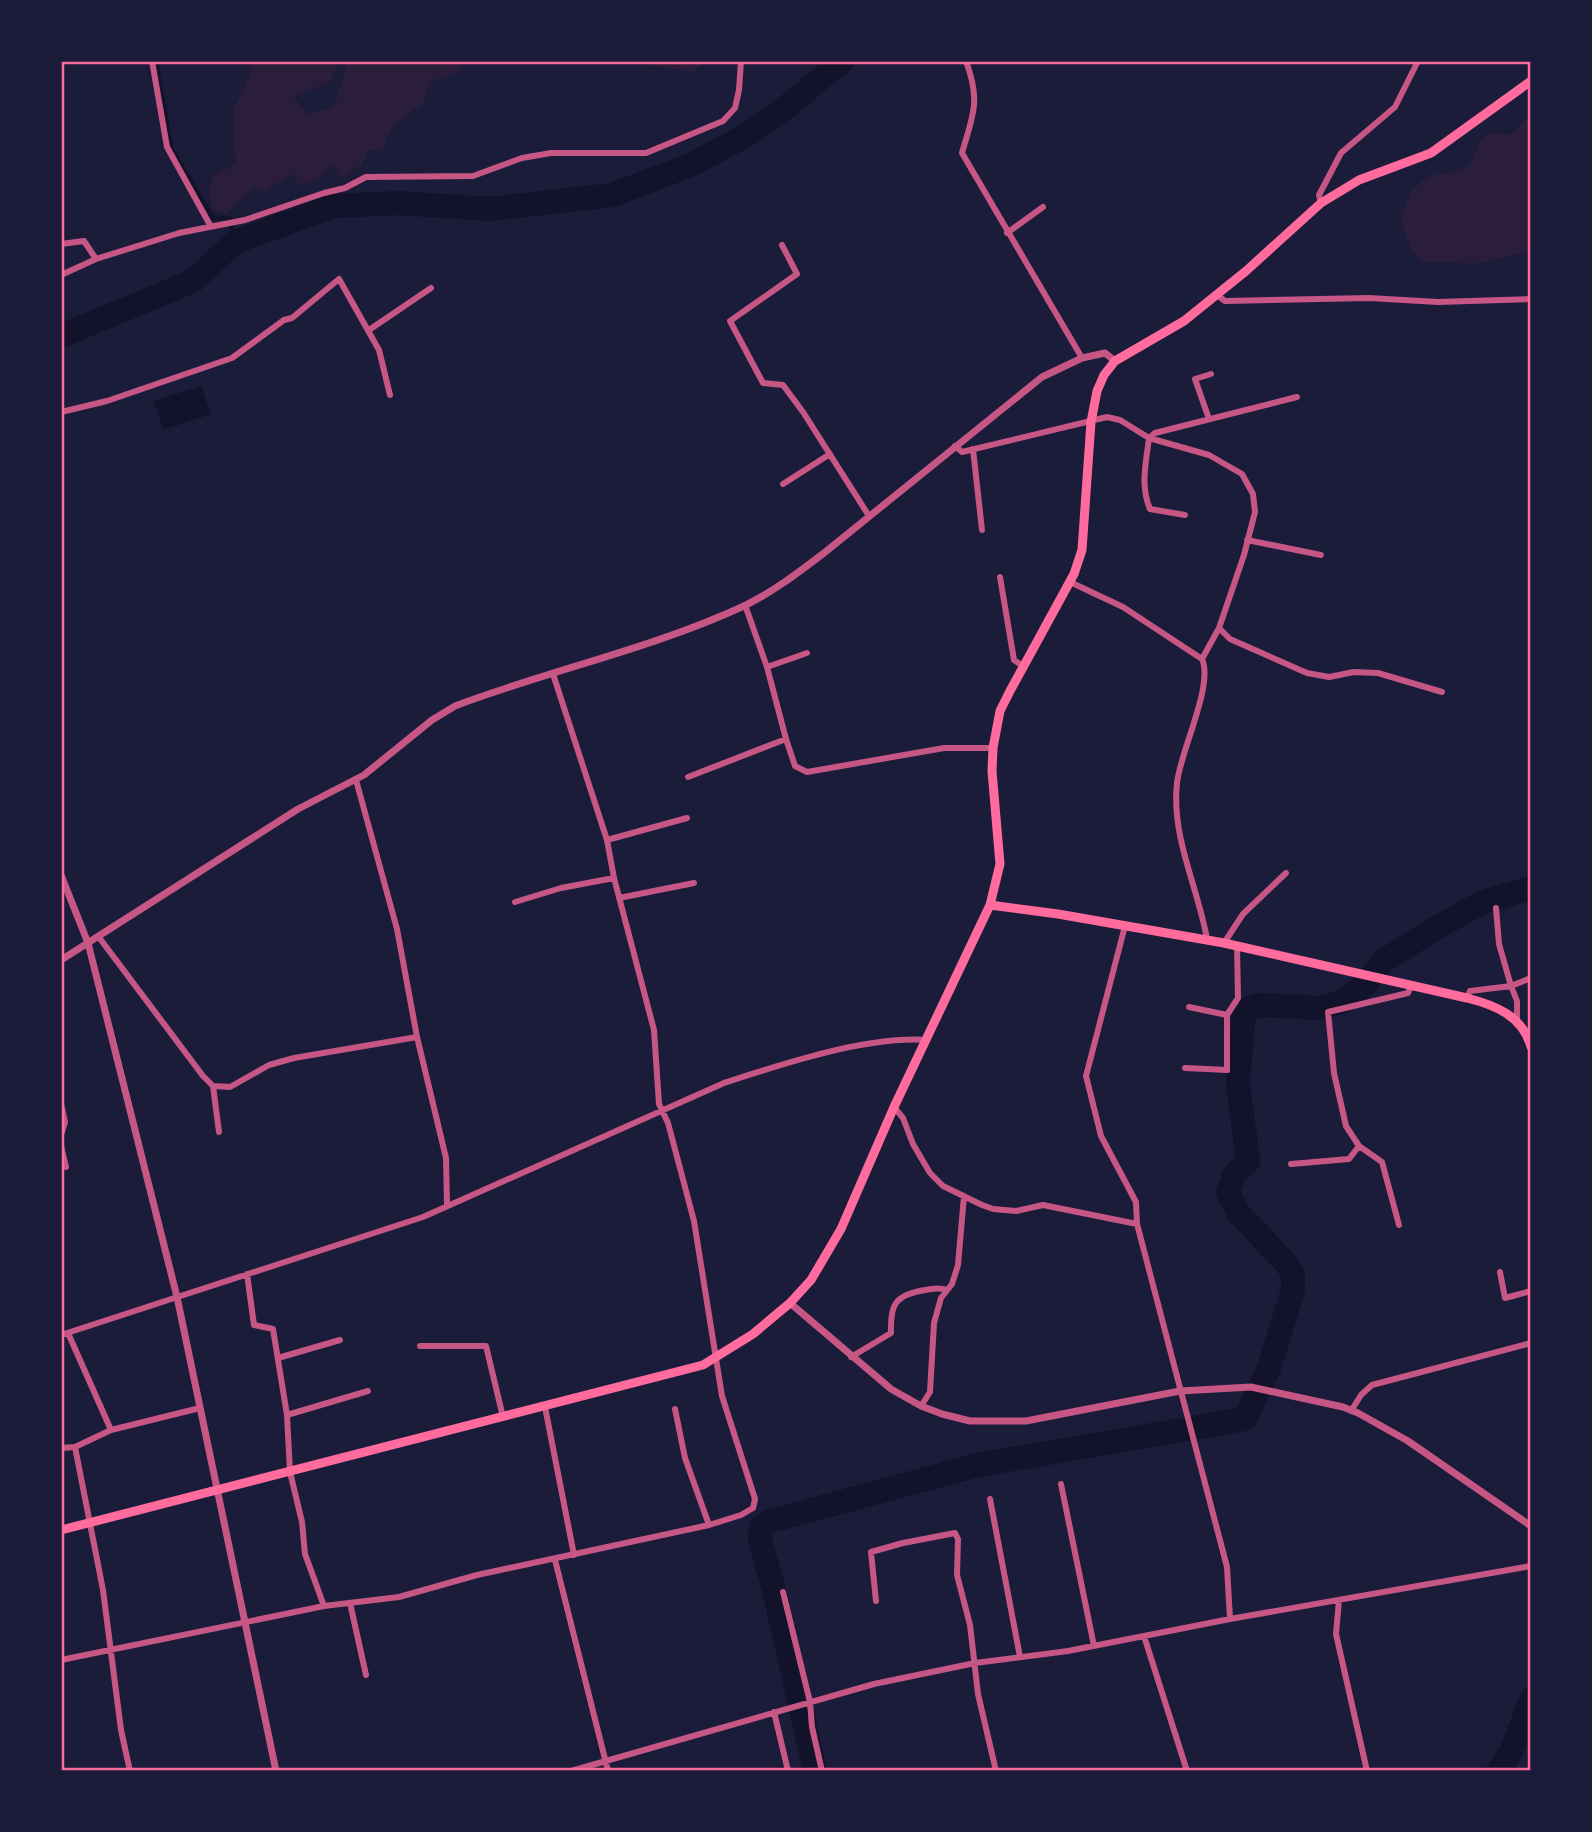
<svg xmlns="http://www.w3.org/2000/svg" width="1592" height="1832" font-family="'Varela Round',sans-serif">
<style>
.green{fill:#2a1e3b}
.water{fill:#12122b}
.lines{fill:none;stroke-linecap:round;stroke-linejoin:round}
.stream{stroke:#12122b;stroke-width:4.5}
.river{stroke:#12122b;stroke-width:24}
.minor{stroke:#c65784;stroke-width:6}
.tertiary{stroke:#c65784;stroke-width:7}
.secondary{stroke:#ff6b9d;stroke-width:9}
.neatline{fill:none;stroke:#ff6b9d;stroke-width:2.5}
</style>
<rect width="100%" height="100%" fill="#1b1b3a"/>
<!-- green -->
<path class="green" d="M253 61H338L331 81 294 97 308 114 334 107 348 61H464L458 73 430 82 423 105C400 118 391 124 383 149L367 151 362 165 340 179 335 168 328 166 320 178 300 186 291 174 264 192 253 187 226 214 212 210 209 189 213 175 237 163 233 148 234 108 246 85Z
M648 61H699L703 64 692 72 655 66Z
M1531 114V251L1474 264 1421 261 1411 249 1400 220C1411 191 1410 186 1439 172L1449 175 1471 165 1480 141 1490 133 1510 135Z"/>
<!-- water -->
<path class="water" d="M201 386 211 414 163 430 154 401Z"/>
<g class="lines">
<!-- stream -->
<path class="stream" d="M156 61 171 148 213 218H230L235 242"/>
<!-- river -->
<path class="river" d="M61 336 193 281 235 242 333 206 399 203 489 209 612 195 691 165 748 134 783 110 842 61
M815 1771 774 1590 760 1541 761 1527 767 1522 978 1465 1245 1419 1269 1368 1293 1290V1275L1288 1265 1239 1214 1228 1193 1234 1175 1248 1161 1238 1084 1244 1011 1258 1005 1318 1008 1341 1002 1365 985 1382 962 1434 929 1483 902 1531 888
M1498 1771 1511 1752 1531 1700"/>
<!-- minor -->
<path class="minor" d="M152 61 167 147 210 225
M966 61C981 102 973 114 962 153L1082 358
M1321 203 1319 195 1341 153 1395 107 1418 61
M1007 233 1043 207
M61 244 84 241 96 259
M782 245 797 274 730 321 763 383 783 385 803 412 869 516
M61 275 96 259 179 233 245 220 324 193 345 188 366 177 473 176 522 158 551 153H646L723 121 735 108 739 90 741 61
M1217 295 1225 301 1369 298 1438 302 1531 299
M369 330 431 288
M61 412 107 401 232 358 284 320 292 318 339 279 379 350 390 395
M1209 419 1195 379 1211 374
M955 446 962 452 1107 417 1120 420 1149 438 1209 455 1242 474 1253 494 1255 512 1244 555 1219 628 1202 659
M973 449 982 530
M783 484 830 454
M1185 515 1150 509C1140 485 1146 463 1149 438L1155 433 1297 397
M1247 540 1321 555
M1000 577 1014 660 1023 666
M1070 582 1123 607 1202 659C1214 685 1180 752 1177 783 1171 837 1198 887 1207 939
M745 605 767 667 786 739 795 766 807 772 944 748H993
M1219 628 1230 639 1307 673 1329 677 1354 672 1378 673 1442 692
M767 667 807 653
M688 777 786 739
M356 780 397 929 417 1037 446 1158 447 1205
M607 840 687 818
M619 898 694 883
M515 902 561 888 614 878
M1496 908 1499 944 1511 986 1531 978
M1125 926 1086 1076 1101 1136 1136 1202 1137 1224 1227 1567 1230 1619
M98 936 203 1076 213 1086 219 1132
M1224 943 1243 914 1286 873
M1467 998 1470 991 1511 986 1517 1001V1022
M1189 1007 1227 1015
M1185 1068 1227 1070V1015L1238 998 1237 946
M213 1086 230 1087 269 1065 294 1058 417 1037
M61 1104 65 1122 61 1135
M894 1107 903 1118 913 1144 930 1173 943 1186 982 1205 993 1209 1016 1211 1043 1205 1137 1224
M61 1146 66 1167
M1291 1164 1349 1159 1359 1146
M1399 1225 1382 1162 1359 1146 1346 1126 1334 1073 1328 1012 1408 993 1412 984
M1500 1272 1505 1298 1531 1291
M247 1274 254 1325 273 1329 287 1415 290 1472 302 1522 305 1554 324 1606
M61 1335 423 1217 724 1083C782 1064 866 1036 927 1040
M420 1346H486L503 1417
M851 1357 891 1333C890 1304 895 1295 925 1290 933 1289 939 1287 947 1290
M278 1358 340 1340
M921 1406 930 1392 934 1323 941 1298 952 1284 958 1265 964 1196
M545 1407 574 1555
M675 1409 685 1458 709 1525
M1351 1411 1361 1395 1372 1385 1531 1343
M287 1415 368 1391
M111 1430 200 1408
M75 1447 103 1590 121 1730 130 1771
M61 1448 75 1447 111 1430 68 1333
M1061 1484 1094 1646
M990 1499 1020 1657
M555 1560 608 1771
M783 1592 810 1702 812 1727 822 1771
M1339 1600 1336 1634 1367 1771
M876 1601 871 1552 903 1543 955 1533 958 1539 957 1575 970 1625 978 1694 996 1771
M350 1603 366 1675
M1144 1636 1187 1771
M61 1660 324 1606 399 1597 477 1575 709 1525 741 1515 753 1508 755 1499 722 1396 694 1221 668 1123 659 1104 654 1030 614 878 607 840 553 674
M774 1712 788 1771
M571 1771 874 1684 975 1663 1068 1651 1230 1619 1531 1566"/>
<!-- tertiary -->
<path class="tertiary" d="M61 875 88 943 177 1297 276 1771
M61 960 298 809 364 775 432 720 455 706C550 670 651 649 744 606 773 592 799 572 824 553L1042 377 1082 358 1105 353 1115 361
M790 1303 891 1389 921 1406 942 1414 970 1421H1026L1180 1391 1251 1387 1343 1407 1358 1413 1408 1441 1531 1526"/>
<!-- secondary -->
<path class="secondary" d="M990 905 1058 914 1224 943 1467 998C1495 1005 1523 1016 1531 1047
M61 1530 703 1365 753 1334 790 1303 811 1280 841 1229 894 1107 990 905 1000 864 992 771 993 748 1000 711 1010 691 1074 574 1082 550 1091 422 1097 391 1104 375 1115 361 1184 321 1246 271 1321 203 1359 180 1431 153 1531 81"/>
</g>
<!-- border -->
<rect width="1592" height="1832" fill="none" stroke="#1b1b3a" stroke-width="126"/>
<rect x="63" y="63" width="1466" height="1706" class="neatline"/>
</svg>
